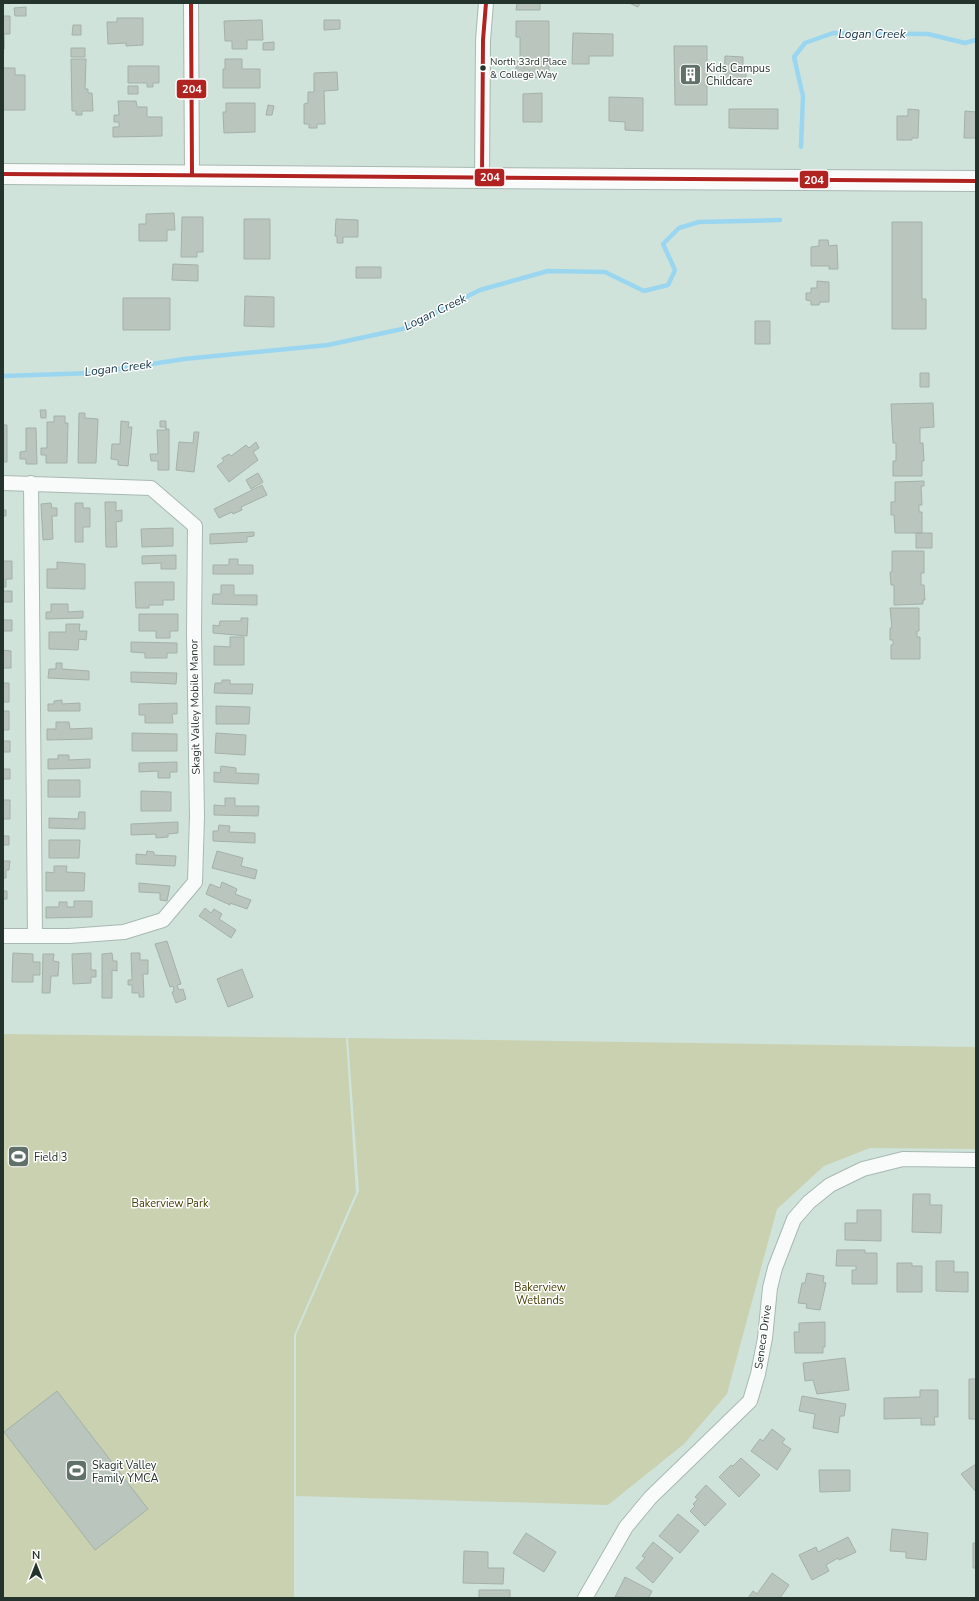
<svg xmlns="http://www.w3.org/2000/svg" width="979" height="1601" font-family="'Nunito Sans',sans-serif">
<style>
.green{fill:#cad1b0}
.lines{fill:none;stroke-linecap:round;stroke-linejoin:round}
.stream{stroke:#9bd6f0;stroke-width:4.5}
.building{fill:#b9c5bd;stroke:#a4b1a8}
.street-casing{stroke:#a8b8b2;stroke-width:16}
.secondary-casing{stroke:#a8b8b2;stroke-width:22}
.street{stroke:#f8fbfa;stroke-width:14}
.secondary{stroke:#f8fbfa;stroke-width:20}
.bus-1-casing{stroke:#fff;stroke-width:7}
.bus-1{stroke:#b02321;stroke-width:4}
.bus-dot{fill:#25332d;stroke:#fff;stroke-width:1.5}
.labels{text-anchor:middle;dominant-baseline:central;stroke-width:3;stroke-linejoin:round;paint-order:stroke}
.bus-label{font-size:10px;fill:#25332d;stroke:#fff;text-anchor:start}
.poi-label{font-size:11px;fill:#25332d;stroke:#fff;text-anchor:start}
.street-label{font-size:11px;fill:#25332d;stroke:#fff}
.park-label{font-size:11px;fill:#423c00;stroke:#fff}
.water-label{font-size:12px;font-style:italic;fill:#103344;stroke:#fff}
.line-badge{stroke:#fff;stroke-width:1.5}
.badge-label{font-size:11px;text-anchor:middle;font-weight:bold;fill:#fff}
</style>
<rect width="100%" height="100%" fill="#cfe3db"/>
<!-- green -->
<path class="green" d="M3 1034 346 1038 356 1192 294 1335V1598H3Z
M348 1038 976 1047V1149L870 1148 824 1166 777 1209 727 1394 684 1444 608 1505 296 1496V1335L359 1191Z"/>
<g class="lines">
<!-- stream -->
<path class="stream" d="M801 147 803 96 794 57 805 43 833 33 928 34 965 43 976 40
M3 376 93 373 184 359 328 345 402 329 480 290 548 271 605 272 644 291 668 285 675 270 663 244 679 228 699 222 780 220"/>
</g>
<!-- building -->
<path class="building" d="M517 3H540V10H516Z
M629 3H640L638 7Z
M26 7V16H15L14 8Z
M3 16H10V34H4V49Z
M117 18H143V45L126 46V43L108 44 107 22H117Z
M262 20 263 40H247V49H232V41H225L224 21Z
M324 20H340V29L324 30Z
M516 21H549V78L516 77V61H520V37H516Z
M73 25H81V35H72Z
M573 33 613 34V56H589V64H572Z
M274 42V50H263V43Z
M674 46H707V105H675Z
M71 48H85V57H71Z
M725 56 743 57V70H746V83L724 82Z
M71 59H86L85 89H88V93H92L93 111H82V115H76V111H72Z
M225 59H242V69H260V88H223V69H225Z
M128 66H159V83H153V87H147V83H128Z
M3 68H15V75H25V110H3Z
M337 72 338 90 324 91 325 124H317V128H309V124H304V104L308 103V92H314V73Z
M128 86H138V94H128Z
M542 93V122H523V94Z
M609 97 643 98V131L625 130V122L609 121Z
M118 101H136L137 107H147V117H162V136L113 137V127H119V122H114V115H119Z
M226 103H255V132L224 133 223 112H226Z
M268 105 274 106 272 115H266Z
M729 109H778V129L729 128Z
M908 109 919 110 918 138H912V140H897V116H908Z
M965 111 976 112V138H964Z
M174 213 175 230H167V241H139V224H146V214Z
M182 217H203V252H197V257H181Z
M244 219H270V259H244Z
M336 219 358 220V237H343V243H337V236H335Z
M892 222H922V299H926V329H892Z
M819 240H828L829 246 837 245 838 269H829V266H811V247L819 246Z
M173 264 198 265V281L172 280Z
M356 267H381V278H356Z
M817 281 829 282V302H820L819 305H811V301L806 300V293H811V288H817Z
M245 296 274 297V327L244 326Z
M123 298H170V330H123Z
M755 321H770V344H755Z
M920 373H929V387H920Z
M933 403 934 427 920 428V443H923L924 461H922V476H893V461H896V443H893L891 404Z
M40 410H46V418H41Z
M79 413H85V418L98 419 96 463H78Z
M54 416H65V423H68L67 463H46V455H41V448H47V422H54Z
M121 421 129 422 128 427H132L128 466 118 465V460L111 459 112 444H120Z
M160 421H166V429H169V470H158V461H151L150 454H158L157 430H166L165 427H160Z
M3 425H7V462H3Z
M26 428H36L37 464H26V459H20V452L26 451Z
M194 432H199L194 472 176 470 179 442 193 443Z
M256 442 259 448 253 452 258 460 229 482 217 466 224 461 222 458 229 454 231 456 246 445 249 448Z
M258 473 263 482 251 489 246 480Z
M924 481V486H921L922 505H919V512H922V533H895L894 515H891V502H895V482Z
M262 485 267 495 241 507 242 510 233 514 232 512 219 518 214 509Z
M105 502H116V511L122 510V521L116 522 117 547H106Z
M51 503 52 508H57V516H52L53 539 43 540 41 504Z
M75 503H83V508H90V527H83V542H75Z
M3 510H6V516H3Z
M173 528V546L142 547 141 529Z
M254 532V536L247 537V542L210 544V534Z
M916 533H932V548H916Z
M892 551H924V573H921V585H924L925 600H923V604L894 605V585H891L890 572H892Z
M176 555V569H161V563L142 564V556Z
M229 559H238V565H253V574H213V565H229Z
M3 561H12V579H6V587H3Z
M57 562 85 564V589L47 588V569H57Z
M135 582H174V600H163V605H149V608H136Z
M221 585H234V595H257V605L212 604 213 594H221Z
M3 591H12V602H3Z
M51 604H68V612L83 611V618L46 619V612H51Z
M890 608H919V631H917V637H920V659H891V645H893V640H890V628H892Z
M139 614H178V631H170V638H156V631H139Z
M241 618H248L247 636 213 633V625L219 626 220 621H241Z
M3 620H12V631H3Z
M66 624H80L79 631H87L86 640 79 639 78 650 49 649V632H66Z
M230 637H244V665H214V646L230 647Z
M131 642 177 643V653H167V658H145V653L131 652Z
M3 650 11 651V668H3Z
M56 663H62V669L89 671V680L48 678 49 669H56Z
M131 672 177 673 176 684 131 682Z
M222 680H230V684H253L252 694 214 693 215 683H222Z
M3 683H9V702H3Z
M62 700V704L80 703V711H48V704H54V701Z
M177 703V714H172L173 723H145V715H139V704Z
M216 706 250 707 249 724H216Z
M3 711H9V730H3Z
M56 722H69L70 729 92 728V739L47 740V729H56Z
M132 733 177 734V751H132Z
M216 733 246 735 245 755 215 753Z
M3 741H10V752H3Z
M58 755H69V760L90 759V768L48 769V759H58Z
M177 762V772H170V778H158V771L139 772V763Z
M221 766 236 768V773L259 774 258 784 214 782V772L220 773Z
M3 769H10V779H3Z
M48 780H80V797H48Z
M141 791 171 792V811H141Z
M225 798H235V806H259L258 816 214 815V805L225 806Z
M3 800H10V819H3Z
M79 812H85V829L49 828V818L78 819Z
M178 822V833L168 834V837L156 838V834L131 835V824Z
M219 825 230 826 229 832 255 833V843L213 841V831H218Z
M3 836H9V845H3Z
M49 840H80L79 858H49Z
M147 851 154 852V855L176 856 175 866 136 864V854L146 855Z
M217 851 243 858 241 866 257 870 255 879 212 868Z
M3 861H10L9 870H6V878H3Z
M54 866H67L66 872 85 873 84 891H46V872L54 873Z
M222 882 237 889 235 894 251 900 247 909 230 903V905L206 894 210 884 220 888Z
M139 883 170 886 167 901 160 900V893L139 892Z
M3 891H7V899H3Z
M74 901H92V917L46 918V907H59V902H67V907H74Z
M205 908 211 913 214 909 222 914 219 919 236 930 231 938 199 916Z
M167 941 181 984 177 985 179 990 183 989 186 999 176 1003 172 992 174 991 173 986 170 987 155 944Z
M13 953 33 954V962H40V975H33V982H12Z
M91 953V970H96V977H91V983L73 984 72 954Z
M112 953 113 961H117V971L112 970V998H102V954Z
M131 953H140V960H148V974H143L144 997H139V993H132V985H128V980H132Z
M43 954H54L53 961 59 962 58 976H51L50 993H42Z
M242 969 253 997 228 1007 217 979Z
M913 1194H930V1205H942L941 1233 912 1232Z
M857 1210H881V1241L845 1240V1223H857Z
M837 1250H865V1253H877V1284H852V1270H856V1266H836Z
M936 1261H954V1272H968V1292L936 1291Z
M897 1263H912V1266H922V1292H897Z
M807 1273 824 1276 823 1282 826 1283 820 1310 806 1308 807 1304 798 1303 802 1283H805Z
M825 1322V1347H823V1353H795L794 1332H799V1323Z
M845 1358 849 1390 817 1394 813 1380 805 1381 803 1363Z
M969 1379H976V1419H969Z
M920 1390H938V1417H934L935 1425H921V1418L884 1419V1398L920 1397Z
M57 1391 148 1509 95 1550 4 1432Z
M802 1396 846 1404 844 1416H840L838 1433 813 1428 815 1414 799 1411Z
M772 1429 785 1439 782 1443 791 1449 777 1470 751 1451 760 1439 763 1441Z
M741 1458 760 1475 739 1497 719 1477 731 1465 733 1466Z
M976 1464V1491H975L961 1474Z
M819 1470H850V1491L820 1492Z
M706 1485 726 1504 705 1526 690 1511 695 1506 693 1504 698 1499 695 1497Z
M678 1514 699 1531 680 1553 659 1536Z
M892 1529 928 1533 926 1560 906 1558V1552L890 1551Z
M526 1533 556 1552 544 1572 513 1553Z
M848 1537 856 1552 839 1560 838 1558 826 1565 829 1571 812 1580 799 1555 816 1547 818 1552Z
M653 1542 673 1558 653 1583 636 1568 645 1558 642 1556Z
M973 1543H976V1568H973Z
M464 1551 488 1552V1568H504L503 1584 463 1583Z
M772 1573 789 1585 780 1598H748L753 1591 757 1594Z
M625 1577 652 1591 649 1597 651 1598 615 1597Z
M479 1590H510V1598H479Z"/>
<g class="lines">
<defs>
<path id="street" d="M191 3 192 175
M482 178 483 40 486 3
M3 483 151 488 195 526 194 633 197 816 195 882 163 920 124 932 69 936H3
M31 483 35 936
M585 1598 626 1527 650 1498 750 1401 758 1374 765 1338 770 1288 775 1268 794 1219 809 1202 830 1185 863 1169 903 1159 976 1160"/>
<path id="secondary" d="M3 174 482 178 976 181"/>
</defs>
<!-- street casing -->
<use href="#street" class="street-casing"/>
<!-- secondary casing -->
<use href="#secondary" class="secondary-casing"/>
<!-- street -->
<use href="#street" class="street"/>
<!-- secondary -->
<use href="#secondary" class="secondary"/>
<defs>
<path id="bus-1" d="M191 3 192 175
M3 174 976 181
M482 178 483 40 486 3"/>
</defs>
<!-- bus-1 casing -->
<use href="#bus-1" class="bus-1-casing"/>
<!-- bus-1 -->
<use href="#bus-1" class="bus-1"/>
</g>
<!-- icons -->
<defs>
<symbol id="building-square" viewBox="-11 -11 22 22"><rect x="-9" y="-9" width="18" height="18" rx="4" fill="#60716a" stroke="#fff"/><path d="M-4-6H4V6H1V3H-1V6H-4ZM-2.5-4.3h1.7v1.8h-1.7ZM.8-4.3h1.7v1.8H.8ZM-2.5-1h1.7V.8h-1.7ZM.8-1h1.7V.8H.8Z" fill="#fff"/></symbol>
<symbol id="stadium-square" viewBox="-11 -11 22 22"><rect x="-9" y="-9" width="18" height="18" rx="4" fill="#60716a" stroke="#fff"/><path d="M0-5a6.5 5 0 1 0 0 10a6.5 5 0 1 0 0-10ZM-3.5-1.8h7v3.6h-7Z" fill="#fff"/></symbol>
</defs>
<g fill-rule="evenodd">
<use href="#building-square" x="678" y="62" width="25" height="25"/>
<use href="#stadium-square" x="6" y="1144" width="25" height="25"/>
<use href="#stadium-square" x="64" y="1458" width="25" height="25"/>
</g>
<!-- markers -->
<circle class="bus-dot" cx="483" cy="68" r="3.5"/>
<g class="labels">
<!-- bus labels -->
<g class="bus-label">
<text x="490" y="62">North 33rd Place<tspan x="490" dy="13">&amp; College Way</tspan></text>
</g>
<!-- poi labels -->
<g class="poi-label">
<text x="706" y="68">Kids Campus<tspan x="706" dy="13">Childcare</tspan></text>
<text x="34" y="1157">Field 3</text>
<text x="92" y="1465">Skagit Valley<tspan x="92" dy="13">Family YMCA</tspan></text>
</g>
<!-- street labels -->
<g class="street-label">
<text transform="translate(195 707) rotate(-91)">Skagit Valley Mobile Manor</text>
<text transform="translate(763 1337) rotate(-82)">Seneca Drive</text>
</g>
<!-- park labels -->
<g class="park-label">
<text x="170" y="1203">Bakerview Park</text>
<text x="540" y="1287">Bakerview<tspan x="540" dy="13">Wetlands</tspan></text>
</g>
<!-- water labels -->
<g class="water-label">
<text x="872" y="34">Logan Creek</text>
<text transform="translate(435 312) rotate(-26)">Logan Creek</text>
<text transform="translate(118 368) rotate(-7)">Logan Creek</text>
</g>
</g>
<g class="line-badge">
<rect x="176" y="79" width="31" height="20" rx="4" fill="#b02321"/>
<rect x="474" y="168" width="31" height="19" rx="4" fill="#b02321"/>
<rect x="799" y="170" width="30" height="19" rx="4" fill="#b02321"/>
</g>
<g class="badge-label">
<text x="192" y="93">204</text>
<text x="490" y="181">204</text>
<text x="814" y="184">204</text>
</g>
<!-- border -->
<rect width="979" height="1601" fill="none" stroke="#25332d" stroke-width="8"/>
<!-- north arrow -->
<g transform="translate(36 1565)" stroke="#ffffff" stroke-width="3" paint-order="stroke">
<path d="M0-3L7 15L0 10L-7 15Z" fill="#25332d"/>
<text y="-6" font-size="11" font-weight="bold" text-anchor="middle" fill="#25332d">N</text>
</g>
</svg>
